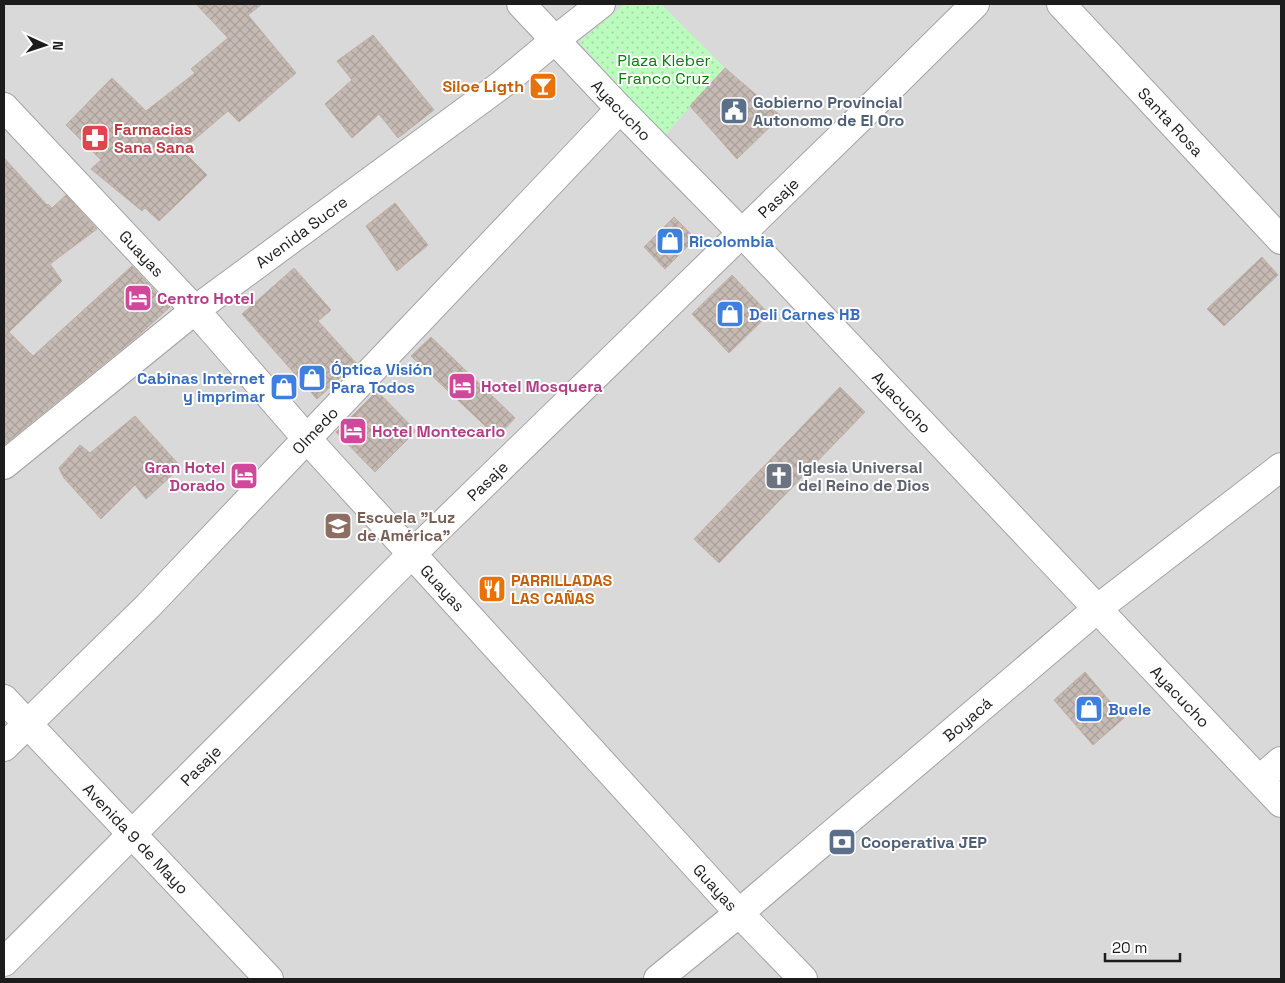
<svg xmlns="http://www.w3.org/2000/svg" width="1285" height="983" font-family="'Space Grotesk',sans-serif">
<style>
.residential{fill:#dad9d9}
.park{fill:url(#park-dots)}
.building{fill:url(#building-cross-hatch);stroke:#c0aea3}
.lines{fill:none;stroke-linecap:round;stroke-linejoin:round}
.minor-casing{stroke:#a3a3a3;stroke-width:30}
.minor{stroke:#fff;stroke-width:28}
.labels{text-anchor:middle;dominant-baseline:central;stroke-width:4;stroke-linejoin:round;paint-order:stroke}
.park-label{font-size:16px;fill:#077d0a;stroke:#fff}
.food-label{font-size:16px;font-weight:bold;fill:#c56008;stroke:#fff;text-anchor:end}
.service-label{font-size:16px;font-weight:bold;fill:#4e5e75;stroke:#fff;text-anchor:start}
.street-label{font-size:16px;fill:#1c1c1c;stroke:#fff}
.health-label{font-size:16px;font-weight:bold;fill:#be3a42;stroke:#fff;text-anchor:start}
.shop-label{font-size:16px;font-weight:bold;fill:#366cbe;stroke:#fff;text-anchor:start}
.hotel-label{font-size:16px;font-weight:bold;fill:#b23c85;stroke:#fff;text-anchor:start}
.worship-label{font-size:16px;font-weight:bold;fill:#5b616d;stroke:#fff;text-anchor:start}
.education-label{font-size:16px;font-weight:bold;fill:#785e54;stroke:#fff;text-anchor:start}
</style>
<defs>
<pattern id="park-dots" width="8" height="8" patternUnits="userSpaceOnUse" patternTransform="scale(1.25)"><rect width="8" height="8" fill="#bbfbbd"/><path d="M2 2h.1M6 6h.1" fill="none" stroke="#a0d7a2" stroke-width="1.8" stroke-linecap="round"/></pattern>
<pattern id="building-cross-hatch" width="8" height="8" patternUnits="userSpaceOnUse" patternTransform="scale(1.25)"><rect width="8" height="8" fill="#c6bbb4"/><path d="M0 0l8 8M0 8l8-8" fill="none" stroke="#aaa09a"/></pattern>
</defs>
<rect width="100%" height="100%" fill="#eee9e1"/>
<!-- residential -->
<path class="residential" d="M4 4H1281V979H4Z"/>
<!-- park -->
<path class="park" d="M625 4H661L725 68 664 136 579 42Z"/>
<!-- building -->
<path class="building" d="M196 4H262L248 15 296 73 239 122 228 111 182 150 207 175 159 221 145 208 142 211 91 169 101 160 66 125 112 78 146 111 195 73 191 69 228 38Z
M373 35 434 110 398 138 379 114 352 138 325 104 352 80 337 61Z
M725 68 781 116 737 159 690 106Z
M4 158 47 205 48 204 52 208 66 195 97 229 50 264 62 281 9 332 33 356 132 266 170 307 139 335 4 445Z
M395 203 428 245 397 271 366 226Z
M674 217 691 234 688 246 665 269 644 247Z
M1262 257 1278 275 1224 326 1207 309Z
M294 268 331 310 318 321 356 363 317 399 242 314Z
M732 275 769 314 729 353 692 314Z
M431 337 515 418 497 437 411 356Z
M840 387 865 412 719 563 694 539Z
M377 391 416 431 375 472 336 432Z
M135 416 181 467 146 499 135 485 101 519 64 478 59 468 80 445 90 453Z
M1085 672 1124 718 1093 745 1054 700Z"/>
<g class="lines">
<defs>
<g id="minor">
<path id="s1" d="M521 4 620 109 741 232 1281 803"/>
<path id="s2" d="M1061 4 1281 240"/>
<path id="s3" d="M4 107 195 310 308 440 739 913 803 979"/>
<path id="s4" d="M4 465 195 310 501 85 555 40 601 4"/>
<path id="s5" d="M4 699 269 979"/>
<path id="s6" d="M4 747 148 606 620 109"/>
<path d="M1260 779 1281 761"/>
<path id="s7" d="M4 962 412 554 859 119 975 4"/>
<path id="s8" d="M658 979 739 913 1097 609 1281 467"/>
</g>
</defs>
<!-- minor casing -->
<use href="#minor" class="minor-casing"/>
<!-- minor -->
<use href="#minor" class="minor"/>
</g>
<!-- icons -->
<defs>
<symbol id="bar-square" viewBox="-11 -11 22 22"><rect x="-9" y="-9" width="18" height="18" rx="4" fill="#e8710a" stroke="#fff"/><path d="M-6-5H6L.8 .8V4.5H3.5V6h-7V4.5H-.8V.8Z" fill="#fff"/></symbol>
<symbol id="civic-square" viewBox="-11 -11 22 22"><rect x="-9" y="-9" width="18" height="18" rx="4" fill="#5c6f8a" stroke="#fff"/><path d="M-.6-6.5H3V-4.5H.6V-3L4-1V1h2V6H-6V1h2V-1L-.6-3ZM-1.2 2.5V6h2.4V2.5Z" fill="#fff"/></symbol>
<symbol id="pharmacy-square" viewBox="-11 -11 22 22"><rect x="-9" y="-9" width="18" height="18" rx="4" fill="#e0444e" stroke="#fff"/><path d="M-2-6h4v4h4v4h-4v4h-4v-4h-4v-4h4Z" fill="#fff"/></symbol>
<symbol id="shop-square" viewBox="-11 -11 22 22"><rect x="-9" y="-9" width="18" height="18" rx="4" fill="#3f7fe0" stroke="#fff"/><path d="M-5-2.5h2.3a2.7 3.5 0 0 1 5.4 0H5L5.5 6h-11ZM-1.5-2.5h3a1.5 2.3 0 0 0-3 0Z" fill="#fff"/></symbol>
<symbol id="hotel-square" viewBox="-11 -11 22 22"><rect x="-9" y="-9" width="18" height="18" rx="4" fill="#d1479c" stroke="#fff"/><path d="M-6-4.5h1.5V1H6V5H4.5V3h-9V5H-6ZM-4 0a1.8 1.8 0 1 1 3.6 0ZM.5 0V-2.5h3Q6-2.5 6 0Z" fill="#fff"/></symbol>
<symbol id="church-square" viewBox="-11 -11 22 22"><rect x="-9" y="-9" width="18" height="18" rx="4" fill="#6b7280" stroke="#fff"/><path d="M-1.2-6h2.4v3.5h3.3v2.4h-3.3V6h-2.4V-.1h-3.3v-2.4h3.3Z" fill="#fff"/></symbol>
<symbol id="school-square" viewBox="-11 -11 22 22"><rect x="-9" y="-9" width="18" height="18" rx="4" fill="#8d6e63" stroke="#fff"/><path d="M0-5L7-2L0 1L-7-2ZM-4 1L0 2.5L4 1V4Q0 6-4 4Z" fill="#fff"/></symbol>
<symbol id="restaurant-square" viewBox="-11 -11 22 22"><rect x="-9" y="-9" width="18" height="18" rx="4" fill="#e8710a" stroke="#fff"/><path d="M-5-6h1v4h1v-4h1v4h1v-4h1v5L-1.5 .5V6h-2V.5L-5-1ZM5-6V6H3V1.5H1.5Q1.5-4 5-6Z" fill="#fff"/></symbol>
<symbol id="bank-square" viewBox="-11 -11 22 22"><rect x="-9" y="-9" width="18" height="18" rx="4" fill="#5c6f8a" stroke="#fff"/><path d="M-6-4H6V4H-6ZM0-2.3a2.3 2.3 0 1 0 0 4.6a2.3 2.3 0 1 0 0-4.6Z" fill="#fff"/></symbol>
</defs>
<g fill-rule="evenodd">
<use href="#bar-square" x="527" y="70" width="32" height="32"/>
<use href="#civic-square" x="718" y="95" width="32" height="32"/>
<use href="#pharmacy-square" x="79" y="122" width="32" height="32"/>
<use href="#shop-square" x="654" y="225" width="32" height="32"/>
<use href="#hotel-square" x="122" y="282" width="32" height="32"/>
<use href="#shop-square" x="714" y="298" width="32" height="32"/>
<use href="#shop-square" x="296" y="362" width="32" height="32"/>
<use href="#hotel-square" x="446" y="370" width="32" height="32"/>
<use href="#shop-square" x="268" y="371" width="32" height="32"/>
<use href="#hotel-square" x="337" y="415" width="32" height="32"/>
<use href="#hotel-square" x="228" y="460" width="32" height="32"/>
<use href="#church-square" x="763" y="460" width="32" height="32"/>
<use href="#school-square" x="322" y="510" width="32" height="32"/>
<use href="#restaurant-square" x="476" y="573" width="32" height="32"/>
<use href="#shop-square" x="1073" y="693" width="32" height="32"/>
<use href="#bank-square" x="826" y="826" width="32" height="32"/>
</g>
<g class="labels">
<!-- park labels -->
<g class="park-label">
<text x="664" y="60">Plaza Kleber<tspan x="664" dy="18">Franco Cruz</tspan></text>
</g>
<!-- food labels -->
<g class="food-label">
<text x="524" y="86">Siloe Ligth</text>
<text x="511" y="580" text-anchor="start">PARRILLADAS<tspan x="511" dy="18">LAS CAÑAS</tspan></text>
</g>
<!-- service labels -->
<g class="service-label">
<text x="753" y="102">Gobierno Provincial<tspan x="753" dy="18">Autonomo de El Oro</tspan></text>
<text x="861" y="842">Cooperativa JEP</text>
</g>
<!-- street labels -->
<g class="street-label">
<text stroke="none"><textPath href="#s1" startOffset="146">Ayacucho</textPath></text>
<text stroke="none"><textPath href="#s2" startOffset="161">Santa Rosa</textPath></text>
<text stroke="none"><textPath href="#s7" startOffset="1088">Pasaje</textPath></text>
<text stroke="none"><textPath href="#s4" startOffset="378">Avenida Sucre</textPath></text>
<text stroke="none"><textPath href="#s3" startOffset="201">Guayas</textPath></text>
<text stroke="none"><textPath href="#s1" startOffset="551">Ayacucho</textPath></text>
<text stroke="none"><textPath href="#s6" startOffset="444">Olmedo</textPath></text>
<text stroke="none"><textPath href="#s7" startOffset="682">Pasaje</textPath></text>
<text stroke="none"><textPath href="#s3" startOffset="651">Guayas</textPath></text>
<text stroke="none"><textPath href="#s1" startOffset="956">Ayacucho</textPath></text>
<text stroke="none"><textPath href="#s8" startOffset="404">Boyacá</textPath></text>
<text stroke="none"><textPath href="#s7" startOffset="278">Pasaje</textPath></text>
<text stroke="none"><textPath href="#s5" startOffset="192">Avenida 9 de Mayo</textPath></text>
<text stroke="none"><textPath href="#s3" startOffset="1056">Guayas</textPath></text>
</g>
<!-- health labels -->
<g class="health-label">
<text x="114" y="129">Farmacias<tspan x="114" dy="18">Sana Sana</tspan></text>
</g>
<!-- shop labels -->
<g class="shop-label">
<text x="689" y="241">Ricolombia</text>
<text x="749" y="314">Deli Carnes HB</text>
<text x="331" y="369">Óptica Visión<tspan x="331" dy="18">Para Todos</tspan></text>
<text x="265" y="378" text-anchor="end">Cabinas Internet<tspan x="265" dy="18">y imprimar</tspan></text>
<text x="1108" y="709">Buele</text>
</g>
<!-- hotel labels -->
<g class="hotel-label">
<text x="157" y="298">Centro Hotel</text>
<text x="481" y="386">Hotel Mosquera</text>
<text x="372" y="431">Hotel Montecarlo</text>
<text x="225" y="467" text-anchor="end">Gran Hotel<tspan x="225" dy="18">Dorado</tspan></text>
</g>
<!-- worship labels -->
<g class="worship-label">
<text x="798" y="467">Iglesia Universal<tspan x="798" dy="18">del Reino de Dios</tspan></text>
</g>
<!-- education labels -->
<g class="education-label">
<text x="357" y="517">Escuela "Luz<tspan x="357" dy="18">de América"</tspan></text>
</g>
</g>
<!-- border -->
<rect width="1285" height="983" fill="none" stroke="#1c1c1c" stroke-width="10"/>
<!-- north arrow -->
<g transform="translate(45 45) rotate(93)" stroke="#ffffff" stroke-width="4" paint-order="stroke">
<path d="M0-4L9 19L0 12L-9 19Z" fill="#1c1c1c"/>
<text y="-8" font-size="14" font-weight="bold" text-anchor="middle" fill="#1c1c1c">N</text>
</g>
<!-- scale -->
<path d="M1105 953v8h75v-8" fill="none" stroke="#1c1c1c" stroke-width="2.5"/>
<text x="1112" y="953" font-size="15" fill="#1c1c1c" stroke="#ffffff" stroke-width="4" paint-order="stroke">20 m</text>
</svg>
